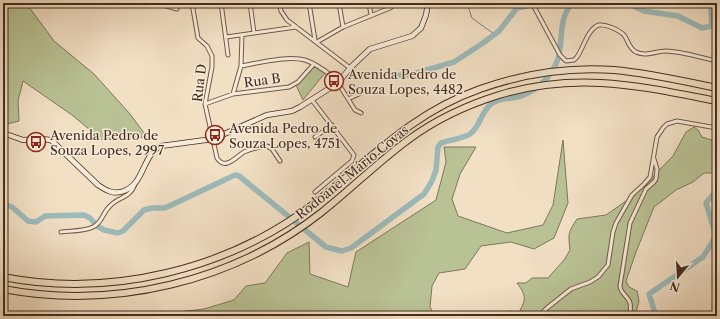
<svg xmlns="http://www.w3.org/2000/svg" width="720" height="319" font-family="'Libre Caslon Text',serif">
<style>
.green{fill:#b9c295;stroke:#7e7759}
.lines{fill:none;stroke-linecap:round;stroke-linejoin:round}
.stream{stroke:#79827c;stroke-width:1}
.river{stroke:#9dbbbb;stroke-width:5.5}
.minor-casing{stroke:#705947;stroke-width:5}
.secondary-casing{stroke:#442c1d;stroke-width:6}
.motorway-casing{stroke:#442c1d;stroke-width:8}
.minor{stroke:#f7ebd9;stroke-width:3}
.secondary{stroke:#f7ebd9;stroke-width:4.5}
.motorway{stroke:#f2e0c5;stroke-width:6}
.labels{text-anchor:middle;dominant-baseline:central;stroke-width:3;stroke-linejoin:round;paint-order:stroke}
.poi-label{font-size:13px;fill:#442c1d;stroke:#f7ebd9;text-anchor:start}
.street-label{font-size:13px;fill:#442c1d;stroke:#f7ebd9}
</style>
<rect width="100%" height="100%" fill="#f2e0c5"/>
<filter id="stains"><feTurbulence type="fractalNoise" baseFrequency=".005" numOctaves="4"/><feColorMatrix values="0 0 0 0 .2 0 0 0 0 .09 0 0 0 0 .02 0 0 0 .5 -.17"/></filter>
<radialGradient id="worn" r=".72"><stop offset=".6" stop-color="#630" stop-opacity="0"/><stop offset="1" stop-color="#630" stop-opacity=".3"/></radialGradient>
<!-- green -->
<path class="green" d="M3 3H26L54 41 94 74 130 114 147 137 102 140 72 115 23 81 18 101 19 121 3 125Z
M315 66 325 73 303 100 296 85Z
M694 127 698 130 702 137 711 140 717 137V173H704L693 182 676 190 654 207 636 252 626 281 629 287 637 291 639 301 635 316H565L562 311 561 316H504L503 313 511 311 518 314C526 300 527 296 517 283H526L532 278H548L564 260 570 250C568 233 568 233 577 219L606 215 636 194 673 156 686 132Z
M563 140 568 203 554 238 534 249 511 242 481 246 465 269 439 273 432 286 430 307 435 316H101L135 313 161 314 204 309 234 300 246 286 265 283 287 253 309 242 310 274 348 287 356 252 436 200 446 162 444 147H476L460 174 452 199 458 216 507 233 543 225 553 205Z"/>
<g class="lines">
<!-- stream -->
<path class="stream" d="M467 3 472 18 494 34"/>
<!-- river -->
<path class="river" d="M627 3 644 11 678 16 702 28 712 26 711 10 713 3
M537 4 539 3
M355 76 410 75 454 62 483 43 499 31 517 8 527 6
M3 204 12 207 28 221 36 222 45 216 84 215 90 218 97 226 104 230 118 233 123 231 144 210 152 208H165L235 175 239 176 326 247 342 251 351 248 424 194 432 181 436 170 438 147 441 143C449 140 462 139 470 134 480 127 481 112 491 104 498 98 509 99 517 97 533 94 549 79 556 64 565 45 556 19 573 3
M656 316 649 294 703 257 716 236 706 203 717 190"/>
<defs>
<path id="minor" d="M156 3 177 9
M192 3 198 38 207 46 212 56V67L205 104 217 158C225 171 236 157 244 152 251 149 259 147 267 146L272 149 280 161
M221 3 228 55
M250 3 254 33
M279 3 281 11 287 20 350 68
M309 3 315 40
M339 3 343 27
M369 3 371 15
M532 3 560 55 566 61 574 60 577 57C583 49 588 28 599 25 606 24 619 30 624 35 628 40 629 49 636 52 646 57 656 51 666 51 680 51 702 58 717 61
M226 37 296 27
M317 42 343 27 390 8 396 3
M241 66C258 63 289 55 305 60 318 64 329 74 340 82
M338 83 355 110 361 113
M233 94 241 66 242 35
M348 99 359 94
M312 100 354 155 352 161 315 192
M205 104 233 94 289 87 298 82 314 64
M315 137 332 125
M61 232C70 231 86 231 93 227 102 223 103 212 110 206 119 196 130 199 135 184
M539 316 547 308 571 289 590 282 598 277 608 265 613 232 616 223 632 195 644 184 650 177 657 137 663 128 667 124 677 121 717 128
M630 316C630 312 631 307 630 303 628 296 620 293 620 286L630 223 646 189 654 182 656 179 657 169 654 159"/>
<path id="secondary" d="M3 133 23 140 42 139 51 140 98 185C107 191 114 195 124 191 145 183 142 155 161 146L213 139 267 115 292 111 300 107 338 83 350 68 370 49 412 36 421 28 426 15 428 3"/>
<path id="motorway" d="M3 277C110 298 228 270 315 203 370 159 412 113 480 89 522 74 569 67 614 70 648 73 683 81 717 88
M3 289C114 310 233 282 322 212 351 189 378 162 408 140 435 120 467 105 499 95 578 71 639 86 717 101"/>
</defs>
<!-- minor casing -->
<use href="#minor" class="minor-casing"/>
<!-- secondary casing -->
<use href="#secondary" class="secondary-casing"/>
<!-- motorway casing -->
<use href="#motorway" class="motorway-casing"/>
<!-- minor -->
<use href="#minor" class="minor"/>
<!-- secondary -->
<use href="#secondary" class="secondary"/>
<!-- motorway -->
<use href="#motorway" class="motorway"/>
</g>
<!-- icons -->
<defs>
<symbol id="bus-ring" viewBox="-11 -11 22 22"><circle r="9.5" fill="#f7ebd9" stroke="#8f2418" stroke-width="1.5"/><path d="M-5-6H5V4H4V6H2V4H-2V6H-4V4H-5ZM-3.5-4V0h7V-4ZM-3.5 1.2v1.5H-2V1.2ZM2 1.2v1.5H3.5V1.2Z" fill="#8f2418"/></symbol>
</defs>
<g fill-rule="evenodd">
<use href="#bus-ring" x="323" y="70" width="22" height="22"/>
<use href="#bus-ring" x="204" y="124" width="22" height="22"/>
<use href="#bus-ring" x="25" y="131" width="22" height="22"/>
</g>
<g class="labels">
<!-- poi labels -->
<g class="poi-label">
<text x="348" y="74">Avenida Pedro de<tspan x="348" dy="15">Souza Lopes, 4482</tspan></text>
<text x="229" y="128">Avenida Pedro de<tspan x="229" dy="15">Souza Lopes, 4751</tspan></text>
<text x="50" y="135">Avenida Pedro de<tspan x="50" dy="15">Souza Lopes, 2997</tspan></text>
</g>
<!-- street labels -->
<g class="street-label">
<text transform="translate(262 80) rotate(-8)">Rua B</text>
<text transform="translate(199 83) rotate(-83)">Rua D</text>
<text transform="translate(352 172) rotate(-39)">Rodoanel Mário Covas</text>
</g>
</g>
<!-- margin -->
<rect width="720" height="319" fill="none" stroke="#f2e0c5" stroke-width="16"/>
<rect x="4" y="4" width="712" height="311" fill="none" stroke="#442c1d" stroke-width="2"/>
<rect x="8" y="8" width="704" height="303" fill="none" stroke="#442c1d"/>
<!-- north arrow -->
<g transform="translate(678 277) rotate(198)" stroke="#f7ebd9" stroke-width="3" paint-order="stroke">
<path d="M0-3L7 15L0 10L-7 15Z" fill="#442c1d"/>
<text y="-6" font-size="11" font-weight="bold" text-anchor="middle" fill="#442c1d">N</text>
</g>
<rect width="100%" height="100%" filter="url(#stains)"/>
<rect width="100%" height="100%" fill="url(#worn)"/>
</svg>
